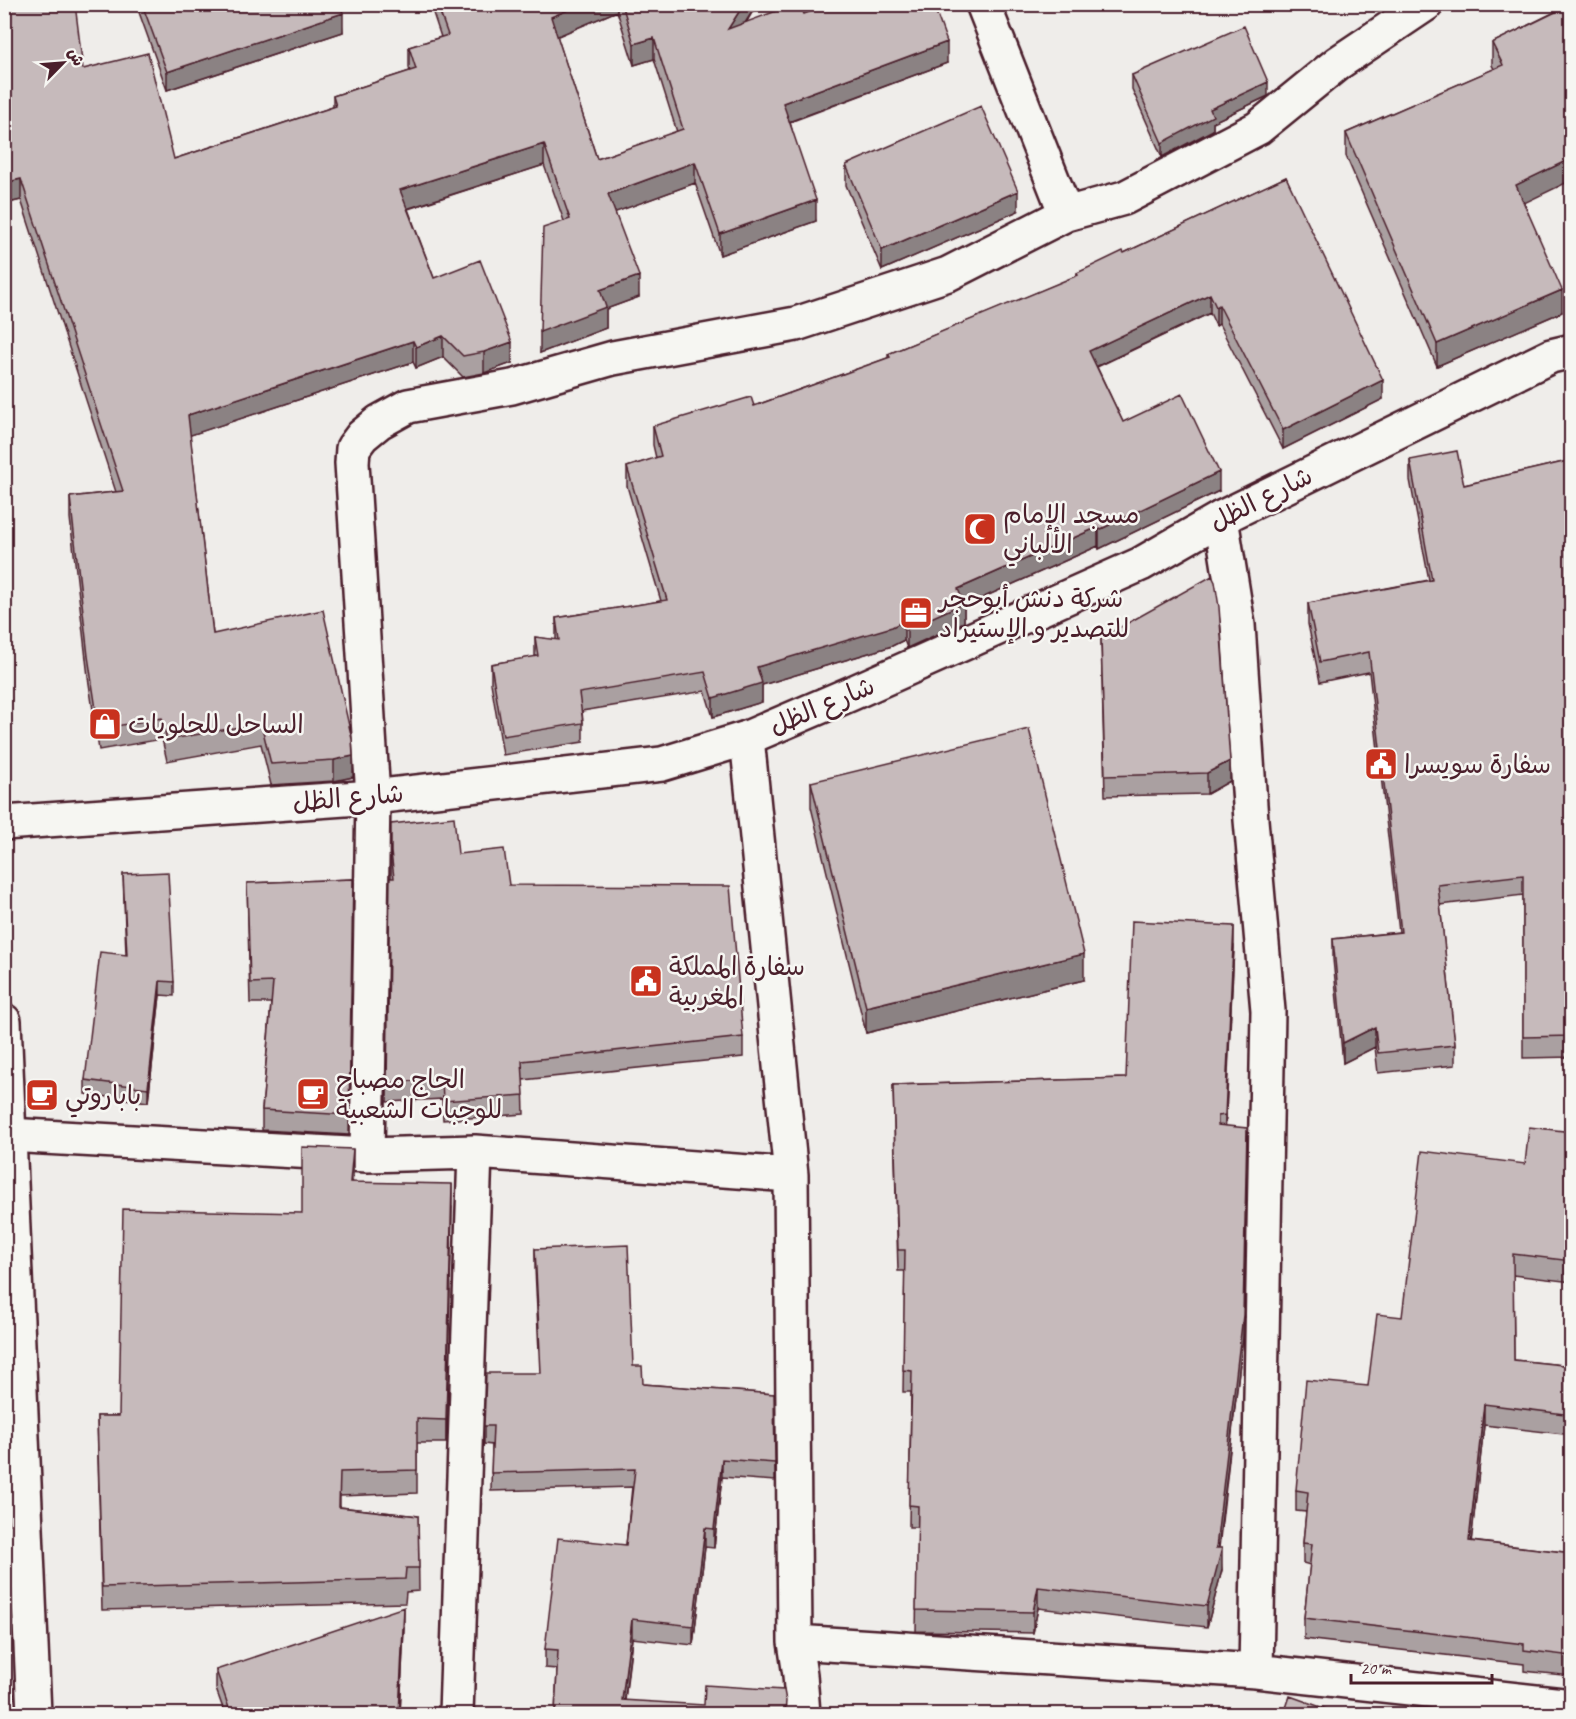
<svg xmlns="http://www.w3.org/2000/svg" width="1576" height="1719" font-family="Caveat,'Playpen Sans Arabic',sans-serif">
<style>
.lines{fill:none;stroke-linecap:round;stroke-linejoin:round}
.minor-casing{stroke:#4a1f2b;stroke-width:38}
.tertiary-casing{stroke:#4a1f2b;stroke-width:38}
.primary-casing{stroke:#4a1f2b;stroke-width:38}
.minor{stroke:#f6f6f2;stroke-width:33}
.tertiary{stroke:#f6f6f2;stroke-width:33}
.primary{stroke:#f6f6f2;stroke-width:33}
.wall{fill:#aaa0a1;stroke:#4a1f2b;stroke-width:1.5;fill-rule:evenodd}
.shaded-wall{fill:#8b8283;stroke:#4a1f2b;stroke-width:1.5}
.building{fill:#c6babb;stroke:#4a1f2b;stroke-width:1.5}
.labels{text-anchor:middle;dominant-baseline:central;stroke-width:5;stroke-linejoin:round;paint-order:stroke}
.street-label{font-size:26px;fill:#4a1f2b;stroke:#f6f6f2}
.poi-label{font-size:26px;fill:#4a1f2b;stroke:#f6f6f2;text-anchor:start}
</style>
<rect width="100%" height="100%" fill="#efedea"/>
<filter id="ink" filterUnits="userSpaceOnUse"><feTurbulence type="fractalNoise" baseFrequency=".0167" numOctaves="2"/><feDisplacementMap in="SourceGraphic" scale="12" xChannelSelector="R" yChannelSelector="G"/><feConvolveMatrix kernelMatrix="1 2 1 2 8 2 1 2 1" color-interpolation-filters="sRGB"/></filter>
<g filter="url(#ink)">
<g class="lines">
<defs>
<path id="minor" d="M983 4 1066 214
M1221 518 1238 625 1251 820 1268 1011 1256 1671
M747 738 791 1175 795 1642 800 1675 803 1714
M8 1135 367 1155 475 1152 791 1175
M367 1155 373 797 352 463 353 448 362 436 379 422 408 406 512 387 613 358 796 324 948 274 1066 214 1124 198 1258 128 1338 63 1426 4
M795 1642 1256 1671 1572 1706
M456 1714 475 1152"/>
<path id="tertiary" d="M4 823 373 797 662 764 747 738 850 694 1141 564 1221 518 1551 356 1572 351"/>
<path id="primary" d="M4 1021 34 1714"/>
</defs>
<!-- minor casing -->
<use href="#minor" class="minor-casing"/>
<!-- tertiary casing -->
<use href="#tertiary" class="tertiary-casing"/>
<!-- primary casing -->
<use href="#primary" class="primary-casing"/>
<!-- minor -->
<use href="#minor" class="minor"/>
<!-- tertiary -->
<use href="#tertiary" class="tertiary"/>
<!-- primary -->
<use href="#primary" class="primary"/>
</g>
<!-- wall -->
<path class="wall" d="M136 4H340L343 32 167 90Z
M430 4H757L746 23 804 14 947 63 790 122 816 221 720 255 695 183 615 212 639 297 606 309V328L540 353 564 221 544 165 408 209 434 278 512 363 484 373 463 377 443 357 416 368 413 362 190 435 213 634 353 777 334 781 271 785 261 744 167 761 162 739 99 750 88 677 70 518V497L116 492 21 200 4 204 83 69 174 159 333 107V96L410 71 409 68V47L441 37ZM617 11 634 65 654 59 677 132 597 159 557 36Z
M1571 4 1524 203 1562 312 1437 366 1346 156V133L1494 69 1492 65V43Z
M1132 75 1268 96 1213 122V130L1162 157 1132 89Z
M846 165 1018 211 882 270 846 185Z
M1286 177 1383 399 1283 449 1219 324 1216 326 1210 313 1097 367 1123 422 1219 491 1099 549 1098 546 964 606V622L907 648 904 640 892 646 762 685V702L713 717 705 691 582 711 583 723V742L503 755 491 683V664L535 657V637L556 640V618L661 601 627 486V467L656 458 653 445V426L754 406 888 358V354L1077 276V273L1124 253Z
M1410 460 1464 485 1572 460V1057L1523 1058V895L1440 905 1455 1045V1065L1378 1073 1375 1047 1343 1063 1333 959V939L1399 932 1369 672 1320 682 1308 624V603L1429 580 1410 480Z
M1101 638 1230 781 1207 794 1105 796Z
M811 782 1084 980 866 1033 811 807Z
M391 824 458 854 509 885 743 1037V1057L523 1080 524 1114 443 1120 442 1099 387 1102 390 878H391Z
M123 874 174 982V996L160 995 148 1102 85 1094V1080L126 955Z
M353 879 349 1135 262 1130V1110L271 1003H250L247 883Z
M1234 947 1225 1126 1243 1336 1219 1548 1222 1570 1207 1627 1038 1608 1033 1633 916 1631 918 1527H909L911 1392H903L905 1271H898L893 1085 1126 1078Z
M1572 1132V1282L1513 1275 1514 1360 1572 1366V1435L1484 1425 1471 1541 1572 1553V1676L1524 1671V1664L1304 1639V1618L1310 1565 1303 1563V1543L1306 1512 1296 1511V1490L1368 1386 1402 1317 1525 1164Z
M353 1173 352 1182 452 1207 446 1443H417V1493L340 1496V1507L418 1516 419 1591 406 1592 405 1603 102 1610 97 1416H119L302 1213Z
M535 1249 633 1366 643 1384 774 1394 775 1481 722 1477 714 1548 705 1547 693 1645 632 1638 625 1701 786 1714H555L557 1669 545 1668V1649L626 1545 632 1487 491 1491 492 1445 484 1444V1426L540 1373 535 1268Z
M404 1627 400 1714H225L216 1689V1670Z"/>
<!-- shaded-wall -->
<path class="shaded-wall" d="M582 4H617V11L551 39V17Z
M744 4H757L728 50V29Z
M1295 4H1306L1295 9Z
M343 13V32L167 90V72Z
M654 38V59L634 65V44Z
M947 42V63L783 124V103Z
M1268 82V96L1213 122V130L1162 157V143L1210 109Z
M544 144V165L400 211V190Z
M1572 158V180L1516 207V185Z
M695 162V183L608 215V194Z
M21 179V200L4 204V183Z
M1018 191V211L882 270V250Z
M816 200V221L720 255V234Z
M639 276V297L606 309V328L540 353V332L600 290Z
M1562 290V312L1437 366V344Z
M1210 294V313L1089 370V351Z
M1219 305V324L1216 326V307Z
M443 336V357L416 368V347Z
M413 341V362L188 436V415Z
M512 342V363L484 373V352Z
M1383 380V399L1283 449V430Z
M1219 472V491L1099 549V530Z
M1098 527V546L964 606V622L907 648V629L958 589Z
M904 621V640L892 646 762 685V702L713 717V698L757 667Z
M353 756V777L334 781V760Z
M1230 761V781L1207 794V773Z
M1234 926V947L1225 1137V1115Z
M1084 954V980L866 1033V1007Z
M160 981V995L148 1102V1088Z
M1375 1027V1047L1343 1063V1043Z
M353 1149V1173L350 1206V1182Z
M1247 1150 1243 1336 1216 1568 1222 1548V1570L1207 1627V1606L1216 1548Z
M452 1184V1207L446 1443V1420Z
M1484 1404V1425L1469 1562V1541Z
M722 1459V1477L714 1548V1529Z
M705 1528V1547L693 1645V1626Z
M1038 1587V1608L1033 1633V1612Z
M404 1607V1627L400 1714H399Z
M632 1619V1638L623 1714 622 1700Z"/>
<!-- building -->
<path class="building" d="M4 4H75L83 69 148 53 174 159 336 106 333 96 416 69 409 47 448 35 437 4H582L551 17 597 159 683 129 654 38 634 44 622 4H744L728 29 795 4H800L804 14 830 4H933L947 42 783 103 816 200 720 234 695 162 608 194 639 276 600 290 606 307 540 332 543 228 570 219 544 144 400 190 434 278 480 260 512 342 484 352 463 356 443 336 416 347 413 341 188 415 213 634 323 610 352 739 353 756 334 760 271 764 261 723 167 740 162 718 99 729 88 656 70 497 123 491 21 179 4 183Z
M142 4H340L343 13 167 72Z
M1572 4V158L1516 185 1562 290 1437 344 1346 133 1503 65 1492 43Z
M1244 26 1268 82 1210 109 1213 116 1162 143 1132 75Z
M981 106 1018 191 882 250 846 165Z
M1286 177 1383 380 1283 430 1219 305 1216 307 1210 294 1089 351 1123 422 1182 394 1219 472 1099 530 1098 527 958 589 964 603 907 629 904 621 892 627 757 667 762 683 713 698 705 672 579 693 583 723 503 736 491 664 538 656 535 637 559 640 556 618 667 600 627 467 661 456 653 426 751 397 754 406 890 357 888 354 1078 275 1077 273 1123 251 1124 253Z
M1457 451 1464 485 1572 460V1036L1523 1037V875L1438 885 1455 1045 1378 1053 1375 1027 1343 1043 1333 939 1401 932 1369 652 1320 662 1308 603 1432 580 1410 460Z
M1212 576 1215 582 1219 607 1230 761 1207 773 1105 776 1101 638Z
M1029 729 1084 954 866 1007 811 782Z
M454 817 458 854 504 849 509 885 730 886 743 1037 522 1061 524 1095 443 1101 442 1079 387 1083 390 878H394L391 852V824Z
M168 872 174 982 160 981 148 1088 85 1080 100 952 127 955 123 874Z
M353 879 349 1115 262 1110 273 982 250 983 247 883Z
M1132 921 1234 926 1225 1115 1218 1116V1125L1247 1128 1243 1315 1216 1548H1222L1207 1606 1038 1587 1033 1612 916 1610 918 1506 909 1505 912 1371 903 1370 905 1250H898L893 1085 1126 1078Z
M1529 1127 1572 1132V1261L1513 1254 1514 1360 1572 1366V1415L1484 1404 1469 1541 1572 1553V1656L1524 1650V1644L1304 1618 1312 1544 1303 1543 1308 1492 1296 1490 1306 1380 1368 1386 1377 1314 1402 1317 1422 1151 1525 1164Z
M302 1147 353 1149 350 1182 452 1184 446 1420 417 1419V1470L340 1472 339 1507 418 1516 419 1568H406L405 1579 102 1587 97 1416H119L123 1209 302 1213Z
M628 1245 633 1366H642L643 1384 774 1394 775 1463 722 1459 714 1529 705 1528 693 1626 632 1619 622 1700 704 1705 705 1685 784 1690 786 1701 785 1714H555L558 1650 545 1649 558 1538 626 1545 635 1469 491 1473 493 1426H484L486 1373H541L535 1249Z
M404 1607 399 1714H231L216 1670Z
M1290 1696 1329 1710 1327 1714H1284Z"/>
</g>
<!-- icons -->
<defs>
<symbol id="mosque-square" viewBox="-11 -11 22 22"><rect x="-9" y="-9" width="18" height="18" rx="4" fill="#c8321e" stroke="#f6f6f2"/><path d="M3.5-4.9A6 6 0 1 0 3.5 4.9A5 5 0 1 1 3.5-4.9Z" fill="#fff"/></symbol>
<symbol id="office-square" viewBox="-11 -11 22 22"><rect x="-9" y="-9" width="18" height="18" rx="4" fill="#c8321e" stroke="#f6f6f2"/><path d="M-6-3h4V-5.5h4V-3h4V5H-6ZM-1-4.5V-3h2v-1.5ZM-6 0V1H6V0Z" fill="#fff"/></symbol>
<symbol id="shop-square" viewBox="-11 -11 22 22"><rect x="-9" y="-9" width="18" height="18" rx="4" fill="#c8321e" stroke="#f6f6f2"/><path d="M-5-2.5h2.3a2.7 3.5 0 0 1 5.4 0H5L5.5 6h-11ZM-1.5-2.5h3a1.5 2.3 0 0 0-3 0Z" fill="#fff"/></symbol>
<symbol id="civic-square" viewBox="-11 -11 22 22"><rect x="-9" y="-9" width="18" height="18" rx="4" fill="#c8321e" stroke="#f6f6f2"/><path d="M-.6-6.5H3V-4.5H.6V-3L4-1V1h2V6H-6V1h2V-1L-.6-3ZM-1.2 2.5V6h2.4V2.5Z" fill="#fff"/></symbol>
<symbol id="cafe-square" viewBox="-11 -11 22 22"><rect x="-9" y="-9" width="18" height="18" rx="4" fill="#c8321e" stroke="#f6f6f2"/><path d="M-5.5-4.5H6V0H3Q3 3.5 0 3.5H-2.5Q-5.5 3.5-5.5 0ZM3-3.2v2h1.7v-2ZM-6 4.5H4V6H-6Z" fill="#fff"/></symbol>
</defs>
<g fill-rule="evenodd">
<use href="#mosque-square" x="961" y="510" width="38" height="38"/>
<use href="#office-square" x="897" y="594" width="38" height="38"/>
<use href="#shop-square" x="86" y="705" width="38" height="38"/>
<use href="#civic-square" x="1362" y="745" width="38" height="38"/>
<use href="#civic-square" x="627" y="962" width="38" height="38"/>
<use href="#cafe-square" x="294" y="1075" width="38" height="38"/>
<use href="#cafe-square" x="23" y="1076" width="38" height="38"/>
</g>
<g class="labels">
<!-- street labels -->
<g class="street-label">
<text transform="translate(1261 499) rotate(-27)">شارع الظل</text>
<text transform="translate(822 706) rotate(-23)">شارع الظل</text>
<text transform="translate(348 798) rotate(-5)">شارع الظل</text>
</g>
<!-- poi labels -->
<g class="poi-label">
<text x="1003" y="514">مسجد الإمام<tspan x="1003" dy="30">الألباني</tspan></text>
<text x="939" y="598">شركة دنش أبوحجر<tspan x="939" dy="30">للتصدير و الإستيراد</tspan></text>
<text x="128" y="724">الساحل للحلويات</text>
<text x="1404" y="764">سفارة سويسرا</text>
<text x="669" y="966">سفارة المملكة<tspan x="669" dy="30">المغربية</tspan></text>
<text x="336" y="1079">الحاج مصباح<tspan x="336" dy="30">للوجبات الشعبية</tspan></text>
<text x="65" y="1095">باباروتي</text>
</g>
</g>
<!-- margin -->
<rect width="1576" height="1719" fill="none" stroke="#f6f6f2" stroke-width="24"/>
<rect x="12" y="12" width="1552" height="1695" fill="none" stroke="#4a1f2b" stroke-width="2" filter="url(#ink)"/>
<!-- north arrow -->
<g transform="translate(63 63) rotate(65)" stroke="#f6f6f2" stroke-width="4.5" paint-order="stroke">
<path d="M0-4.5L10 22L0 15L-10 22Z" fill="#4a1f2b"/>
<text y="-9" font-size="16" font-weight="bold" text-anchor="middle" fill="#4a1f2b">ش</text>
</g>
<!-- scale -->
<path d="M1351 1674v9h141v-9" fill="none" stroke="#4a1f2b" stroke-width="3"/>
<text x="1360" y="1674" font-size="18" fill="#4a1f2b" stroke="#f6f6f2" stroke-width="4.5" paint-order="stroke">20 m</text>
</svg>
